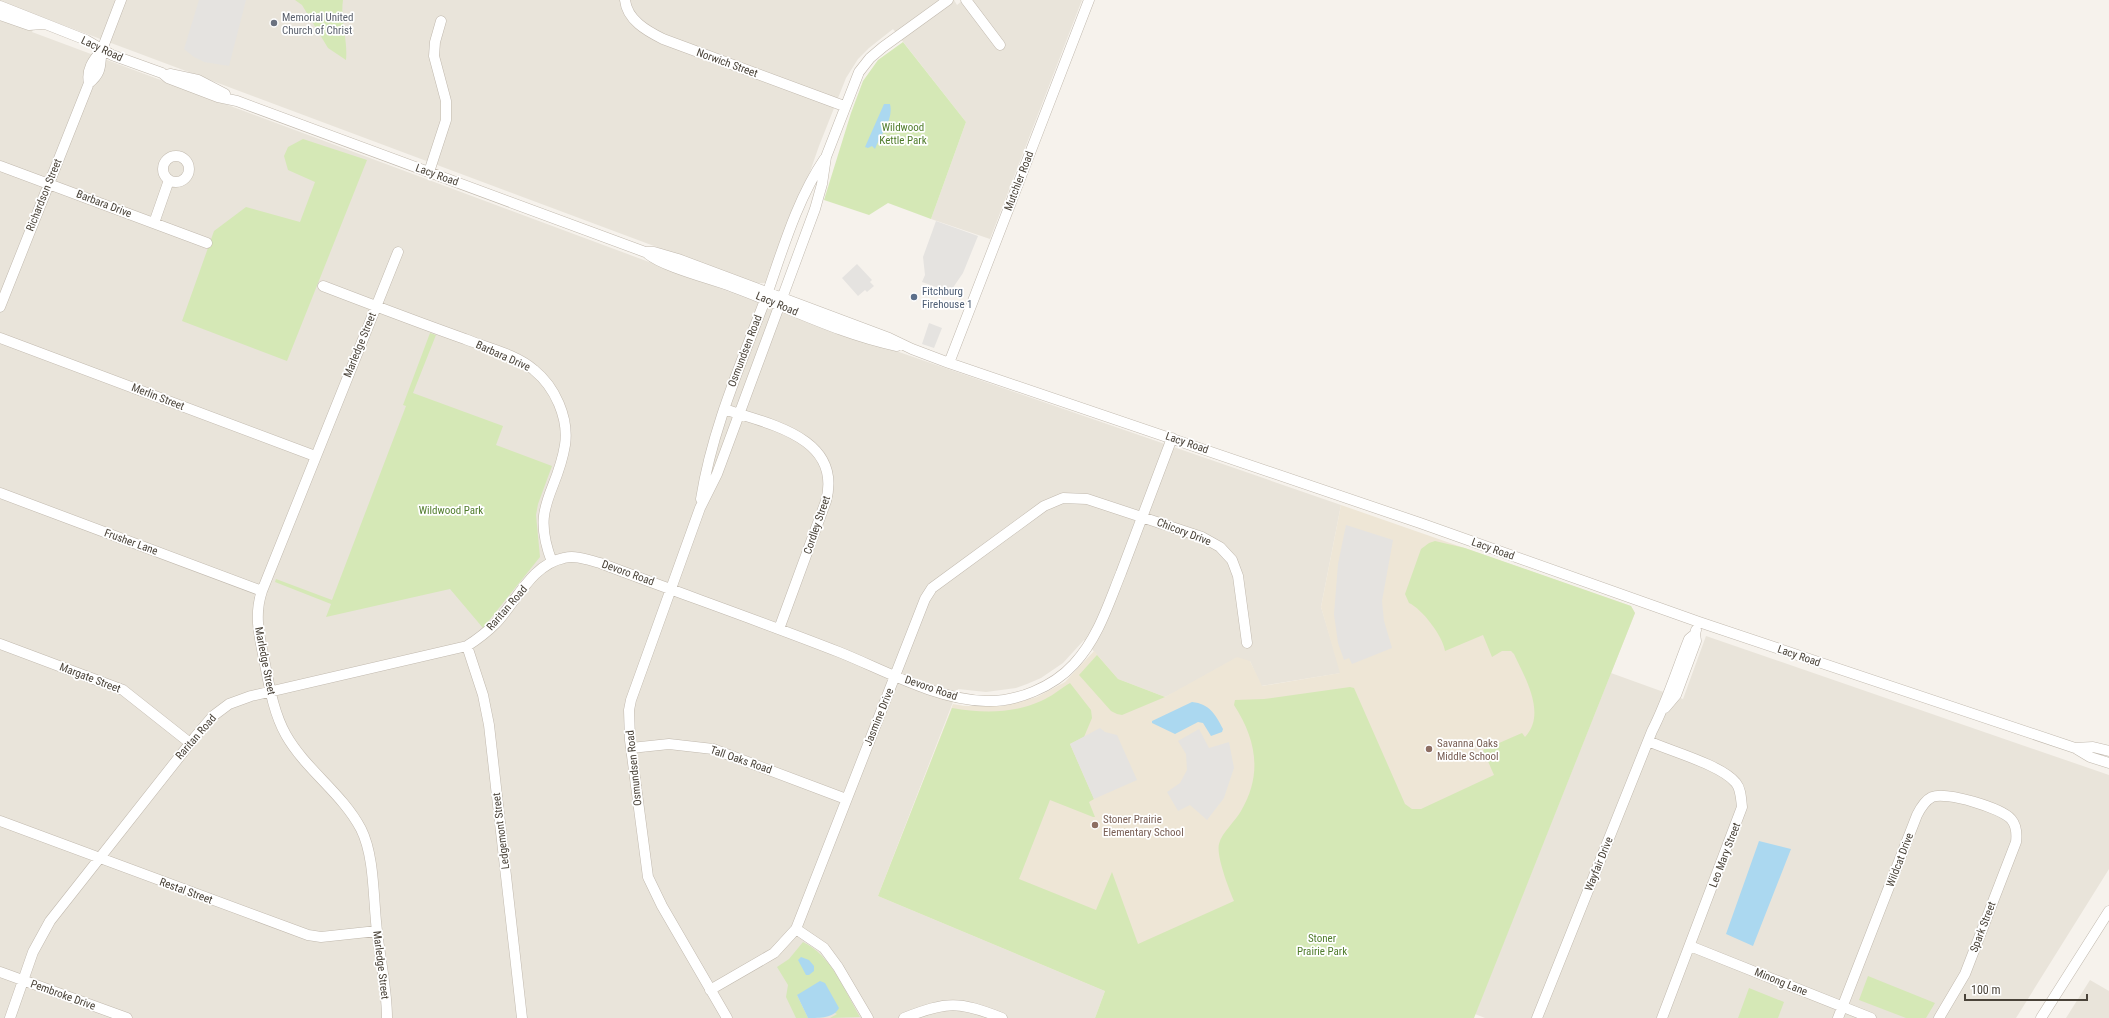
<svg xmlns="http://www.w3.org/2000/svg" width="2109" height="1018" font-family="'Roboto Condensed',sans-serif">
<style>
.residential{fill:#e9e4da}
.education{fill:#eee6d6}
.green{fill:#d5e8b6}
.parking{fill:#e5e3e0}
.water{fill:#abd8f0}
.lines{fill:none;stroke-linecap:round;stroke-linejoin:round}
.minor-casing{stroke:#c1b9ae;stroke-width:11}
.minor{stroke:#fff;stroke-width:10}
.worship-dot{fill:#6b7280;stroke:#fff;stroke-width:1.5}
.service-dot{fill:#5c6f8a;stroke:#fff;stroke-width:1.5}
.education-dot{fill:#8d6e63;stroke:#fff;stroke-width:1.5}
.labels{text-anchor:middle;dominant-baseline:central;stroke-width:3.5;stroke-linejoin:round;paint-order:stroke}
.worship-label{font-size:11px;fill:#5b616d;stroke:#fff;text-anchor:start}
.street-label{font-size:11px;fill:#4a4339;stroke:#fff}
.park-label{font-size:11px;fill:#507c2c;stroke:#fff}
.service-label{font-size:11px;fill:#4e5e75;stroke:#fff;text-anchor:start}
.education-label{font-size:11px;fill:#785e54;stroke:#fff;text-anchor:start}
</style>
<rect width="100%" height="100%" fill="#f6f2ec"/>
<!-- residential -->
<path class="residential" d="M0 0H954L957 5 963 0H1082L990 239 931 219 966 122 893 29 869 48 858 59 846 78 819 146 771 283H753L39 16 32 32 861 341 899 352 1341 505 1321 607 1341 673 1261 686 1250 661 1196 682 1165 697 1118 679 1084 640 1063 663 1041 678 1027 684 1016 688 986 692 958 689 878 896 1105 991 1095 1018H0Z
M1706 636 2109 775V869L2016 1018H1485L1475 1014 1611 673 1683 699Z
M2090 980 2109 991V1018H2066Z"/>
<!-- education -->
<path class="education" d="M1341 505 1631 606 1635 613 1508 931 1211 1018 1105 991 878 896 953 704 965 706H1003L1037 697 1065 682 1094 651 1118 679 1165 697 1237 657 1250 661 1262 686 1340 673 1321 607Z"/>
<!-- green -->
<path class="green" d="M295 0H343C340 20 348 40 346 60L328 48 302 5Z
M903 42 966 122 931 219 888 203 869 215 824 200 851 113 863 81 878 60Z
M303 139 367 160 287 361 182 321 214 231 246 207 300 222 315 182 288 170 284 156 288 147Z
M430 333 436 335 413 393 503 426 496 445 552 466 538 504 536 515 540 557 483 628 450 589 326 617 331 604 275 582 276 579 332 600 406 406 403 405Z
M1435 541 1465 548 1631 606 1635 613 1474 1018H1095L1105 991 878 896 952 708C981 713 1013 714 1041 701 1051 697 1060 689 1070 683L1091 710 1092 718 1084 737 1070 744 1094 799 1089 802 1095 817H1093L1050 800 1019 879 1096 910 1112 872 1138 944 1234 901C1229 889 1216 856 1219 844 1222 832 1235 822 1241 811 1263 774 1256 739 1234 705L1235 700 1264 699 1350 687 1354 688 1405 804 1412 809H1421L1494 775 1483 750 1522 733 1525 737C1547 714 1525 678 1514 654L1511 651H1502L1492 657 1483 635 1445 651C1443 636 1422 609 1409 603L1405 594 1421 549 1429 543Z
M1097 655 1118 679 1165 697 1122 715 1117 714 1111 711 1079 675Z
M803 942C831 955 845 991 860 1017L830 1018 837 1014 797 995 808 1018H796L786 997 788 985 777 967 789 959Z
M1868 976 1935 1003 1926 1018H1906L1859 1000Z
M1749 988 1784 1002 1778 1018H1738Z"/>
<!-- parking -->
<path class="parking" d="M199 0H246L229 66 204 62 194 57 184 49Z
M936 221 978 236 963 273 950 292 922 282 925 275 923 257Z
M857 264 872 280 870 282 874 286 867 292 865 290 858 296 842 278Z
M929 323 942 328 934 348 922 344Z
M1346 525 1393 540 1382 601 1384 621 1392 648 1352 664 1349 658 1344 660 1338 643 1334 614 1338 564Z
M1100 728 1105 732 1117 735 1137 780 1094 799 1070 744Z
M1199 729 1209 748 1229 742 1234 768 1224 798 1207 820 1190 805 1178 811 1167 792 1180 783 1187 770 1186 754 1178 741Z"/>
<!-- water -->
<path class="water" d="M884 104H890C894 120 880 135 875 149L872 146 868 148 865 147Z
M1192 702C1210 704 1215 714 1223 729L1222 732 1211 736 1203 723 1198 722 1175 734 1152 723V721Z
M1759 841 1791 849 1753 946 1726 934Z
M801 957 809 960 814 966V971L809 975H806L798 960Z
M820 981 825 983 839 1008C834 1018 820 1018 808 1018L797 995Z"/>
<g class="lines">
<defs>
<path id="minor" d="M625 0C627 20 647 31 663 39L844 106
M966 0 1000 45
M0 6 86 40 112 55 162 73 168 78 218 97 237 101 645 252H654L678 259 889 338 912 349 949 363 1420 523 1699 622 2075 748 2090 757 2109 763
M0 15 29 25 42 24
M170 74 198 80 225 94
M89 83C86 70 93 60 102 50
M163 169a13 13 0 1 1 26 0a13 13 0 1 1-26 0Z
M0 166 207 243
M429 172 446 120V101L434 56 435 42 441 21
M154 223 169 180
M648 254C664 267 712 279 733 287 788 307 839 334 897 346
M323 286C370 304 417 322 465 339 487 348 516 354 534 370 555 387 569 418 565 445 557 495 530 505 552 562
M0 307 89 83C105 70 98 62 103 47 109 31 115 16 121 0
M0 338 315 456
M949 363 1089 0
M724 409C768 424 843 437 826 501L779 629
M0 493 262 591
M701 499C712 430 740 366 765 300 782 252 796 201 825 158
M0 644 123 690 190 743
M467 646 483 695 489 725 522 1018
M1665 708 1676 695 1696 641 1695 634 1696 630
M1648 741C1670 751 1722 765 1736 783 1741 789 1741 799 1742 807L1662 1018
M631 748 669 744 713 749 846 799
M2075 748 2093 747 2109 751
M0 821 308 935 321 937 377 931
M796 929 824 948 838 967 868 1018
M1690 946 1871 1018
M0 972 127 1018
M710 990 774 953 796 929 925 599 932 588 1044 506 1063 498 1087 499 1202 537 1220 547 1232 560 1238 576 1247 643
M10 1018 33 952 50 921 195 737 213 716 229 704 251 696 467 646C478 639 487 632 496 623 516 602 532 564 564 558 576 555 588 560 600 563 679 593 760 621 839 652 884 670 937 700 986 701 1017 702 1053 687 1074 664 1098 638 1108 605 1121 573 1138 528 1155 483 1172 438
M387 1018C387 989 380 959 377 931 373 900 375 857 361 829 342 793 306 770 286 735 273 712 269 684 264 659 259 635 254 614 262 591L398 252
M727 1018 662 906 648 877 630 740 629 710 631 700 700 508 717 474 815 209 822 184 826 157 859 72 870 58 883 47 948 0
M904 1018C947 1001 959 1001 1002 1018
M1537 1018 1652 731C1667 702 1677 669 1689 639L1695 634
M1838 1018 1917 815C1920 809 1926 800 1932 797 1946 791 2001 808 2011 819 2017 826 2017 834 2016 842L1965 974 1939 1018
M2041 1018 2109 911"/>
</defs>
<!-- minor casing -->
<use href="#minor" class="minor-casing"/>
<!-- minor -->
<use href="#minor" class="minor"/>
</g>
<!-- markers -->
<circle class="worship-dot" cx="274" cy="23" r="4"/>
<circle class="service-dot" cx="914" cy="297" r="4"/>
<g class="education-dot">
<circle cx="1429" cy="749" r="4"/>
<circle cx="1095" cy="825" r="4"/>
</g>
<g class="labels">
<!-- worship labels -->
<g class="worship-label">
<text x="282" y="17">Memorial United<tspan x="282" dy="13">Church of Christ</tspan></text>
</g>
<!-- street labels -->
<g class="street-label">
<text transform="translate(102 49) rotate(25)">Lacy Road</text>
<text transform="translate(727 63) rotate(20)">Norwich Street</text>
<text transform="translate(437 175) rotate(20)">Lacy Road</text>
<text transform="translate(1019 181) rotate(-69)">Mutchler Road</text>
<text transform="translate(44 195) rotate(-68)">Richardson Street</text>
<text transform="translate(104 204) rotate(21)">Barbara Drive</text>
<text transform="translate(777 304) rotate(23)">Lacy Road</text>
<text transform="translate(360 345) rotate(-68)">Marledge Street</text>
<text transform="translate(745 351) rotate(-69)">Osmundsen Road</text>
<text transform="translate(503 356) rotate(24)">Barbara Drive</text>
<text transform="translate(158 397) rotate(21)">Merlin Street</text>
<text transform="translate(1187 443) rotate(19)">Lacy Road</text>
<text transform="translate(817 525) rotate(-71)">Cordley Street</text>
<text transform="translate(1184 532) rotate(21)">Chicory Drive</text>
<text transform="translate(131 542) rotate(20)">Frusher Lane</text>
<text transform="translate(1493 549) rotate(20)">Lacy Road</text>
<text transform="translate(628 573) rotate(20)">Devoro Road</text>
<text transform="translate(507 608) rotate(-49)">Raritan Road</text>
<text transform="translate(1799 656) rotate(19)">Lacy Road</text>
<text transform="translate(265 661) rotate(79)">Marledge Street</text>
<text transform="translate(90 678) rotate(21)">Margate Street</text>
<text transform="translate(931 688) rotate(19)">Devoro Road</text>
<text transform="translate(879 717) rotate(-68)">Jasmine Drive</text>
<text transform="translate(196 737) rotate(-49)">Raritan Road</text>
<text transform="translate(741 760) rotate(19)">Tall Oaks Road</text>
<text transform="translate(634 768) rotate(-96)">Osmundsen Road</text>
<text transform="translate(501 831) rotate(-97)">Ledgemont Street</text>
<text transform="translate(1725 855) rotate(-69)">Leo Mary Street</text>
<text transform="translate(1900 860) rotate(-69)">Wildcat Drive</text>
<text transform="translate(1599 864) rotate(-68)">Wayfair Drive</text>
<text transform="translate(186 891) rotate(20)">Restal Street</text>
<text transform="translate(1983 927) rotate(-69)">Spark Street</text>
<text transform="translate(381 965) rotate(83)">Marledge Street</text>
<text transform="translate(1781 982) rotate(22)">Minong Lane</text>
<text transform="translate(63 995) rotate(20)">Pembroke Drive</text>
</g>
<!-- park labels -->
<g class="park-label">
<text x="903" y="127">Wildwood<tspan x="903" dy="13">Kettle Park</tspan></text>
<text x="451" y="510">Wildwood Park</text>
<text x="1322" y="938">Stoner<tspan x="1322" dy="13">Prairie Park</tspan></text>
</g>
<!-- service labels -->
<g class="service-label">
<text x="922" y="291">Fitchburg<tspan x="922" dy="13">Firehouse 1</tspan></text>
</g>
<!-- education labels -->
<g class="education-label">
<text x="1437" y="743">Savanna Oaks<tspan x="1437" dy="13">Middle School</tspan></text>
<text x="1103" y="819">Stoner Prairie<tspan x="1103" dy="13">Elementary School</tspan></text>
</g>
</g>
<!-- scale -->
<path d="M1965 994v6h122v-6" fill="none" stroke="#4a4339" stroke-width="2"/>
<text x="1971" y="994" font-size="12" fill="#4a4339" stroke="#ffffff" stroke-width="3" paint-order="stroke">100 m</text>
</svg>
